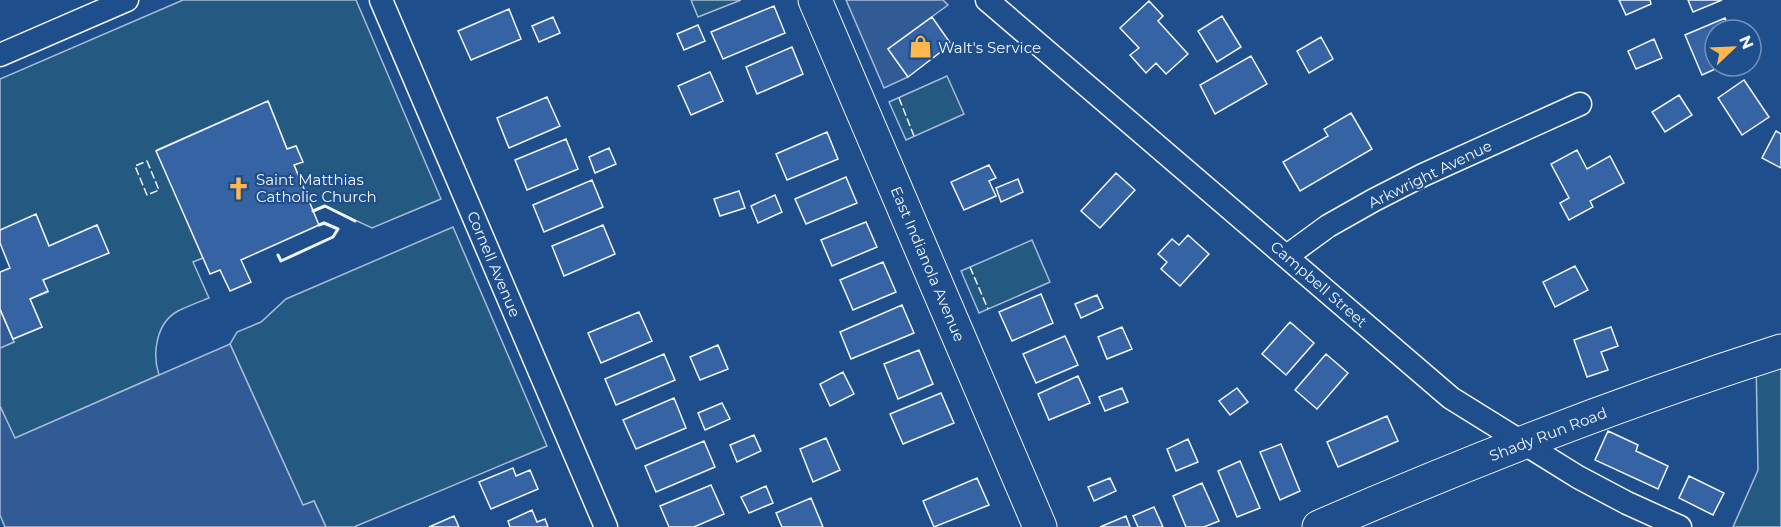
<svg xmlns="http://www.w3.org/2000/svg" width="1781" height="527" font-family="Montserrat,sans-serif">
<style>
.green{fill:#245a82;stroke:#a8bbd7;stroke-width:1.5}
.parking{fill:#305b95;stroke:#a8bbd7;stroke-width:1.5}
.building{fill:#3563a3;stroke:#f2f6ff;stroke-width:1.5}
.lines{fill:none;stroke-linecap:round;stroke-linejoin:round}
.street-casing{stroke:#f2f6ff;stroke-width:25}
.secondary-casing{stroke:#f2f6ff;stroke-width:35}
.street{stroke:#1f4e8c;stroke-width:22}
.secondary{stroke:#1f4e8c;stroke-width:33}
.fence{stroke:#f2f6ff;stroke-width:1.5;stroke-dasharray:8 3;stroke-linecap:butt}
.wall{stroke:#f2f6ff;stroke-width:3}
.labels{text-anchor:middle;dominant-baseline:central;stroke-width:4.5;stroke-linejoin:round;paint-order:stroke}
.poi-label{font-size:15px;fill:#f2f6ff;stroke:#1f4e8c;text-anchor:start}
.street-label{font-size:15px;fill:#f2f6ff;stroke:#1f4e8c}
</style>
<rect width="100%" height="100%" fill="#1f4e8c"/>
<!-- green -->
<path class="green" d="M183 0H356L441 199 372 228 325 206 313 211 294 165 302 161 296 146 287 149 268 101 157 150 203 258 193 262 209 298C199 302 188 306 178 311 156 323 152 353 159 375L14 439 0 406V348L14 342 13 339 42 327 30 299 48 292 43 280 108 253 97 225 49 246 36 215 0 230V79Z
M691 0H741L698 17Z
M947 76 964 114 906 140 889 102Z
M453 227 547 446 354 527H326L314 501 303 506 230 344 237 332 261 322 286 299Z
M1032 240 1050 282 979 313 961 271Z
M1781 351V527H1733L1758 470 1756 359Z"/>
<!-- parking -->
<path class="parking" d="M846 0H943L948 5 888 49 908 77 884 88Z
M0 309 14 342 0 348Z
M230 344 303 505 314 501 326 527H5L0 515V406L15 438Z"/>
<!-- building -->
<path class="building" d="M1619 0H1650L1651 4 1626 15Z
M1688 0H1722L1693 12Z
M1149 1 1163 16 1158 21 1188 54 1166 74 1156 63 1146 73 1130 55 1139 48 1120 28Z
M774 6 785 33 723 59 711 32Z
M509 9 521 39 471 60 458 31Z
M1222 16 1241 47 1217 62 1198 31Z
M553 17 560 33 539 42 532 26Z
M932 17 951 44 908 77 888 49Z
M1725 18 1730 30H1715V66H1722L1702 75 1685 35Z
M698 25 705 41 684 50 677 34Z
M1321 37 1333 59 1309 73 1297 51Z
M1654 39 1662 58 1636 69 1628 51Z
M792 47 803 74 757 94 746 67Z
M1251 56 1267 84 1215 114 1200 85Z
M710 72 723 101 691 115 678 86Z
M1744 80 1769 117 1742 135 1718 98Z
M1679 95 1692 115 1665 132 1652 112Z
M547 97 560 126 509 148 497 118Z
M268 101 287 149 296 146 303 162 294 165 319 225 241 260 251 282 230 291 220 270 210 274 156 151Z
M1351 113 1372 149 1300 191 1283 162 1328 136 1324 129Z
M1776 131 1781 134V168L1762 158Z
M827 132 838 159 787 180 776 154Z
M566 139 578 169 527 190 515 160Z
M609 148 616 164 595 173 589 157Z
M1577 150 1587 169 1610 156 1624 183 1590 201 1593 207 1569 220 1560 203 1569 198 1551 164Z
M989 165 996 178 989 181 996 196 964 210 951 182Z
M1116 173 1135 190 1100 228 1081 211Z
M846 177 857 203 806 224 795 199Z
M1018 179 1023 192 1001 202 996 188Z
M592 180 603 207 544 232 533 205Z
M739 191 745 208 720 216 714 199Z
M775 195 782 212 758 223 751 206Z
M36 214 49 246 97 225 109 253 43 280 48 291 30 299 42 327 13 339 0 309V272L10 268 0 243V230Z
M866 222 877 247 832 266 821 240Z
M603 225 615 254 564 276 552 246Z
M1188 235 1209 254 1180 286 1161 269 1167 262 1158 254 1172 239 1179 245Z
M883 262 896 292 853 310 840 280Z
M1575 266 1588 290 1555 307 1543 282Z
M1041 294 1053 323 1012 341 999 312Z
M1097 295 1103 308 1081 318 1075 304Z
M902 305 914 333 851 359 840 332Z
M639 312 652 341 601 363 588 333Z
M1290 322 1314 343 1286 375 1262 354Z
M1122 327 1132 349 1107 359 1098 337Z
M1611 327 1618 346 1601 352 1608 370 1587 377 1574 340Z
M1065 336 1078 365 1036 383 1023 354Z
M718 345 728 369 700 380 690 357Z
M919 350 933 384 898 399 884 364Z
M664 354 675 380 616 405 605 379Z
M1326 354 1348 373 1317 409 1295 390Z
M843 372 854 394 830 406 820 384Z
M1078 376 1090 403 1049 420 1038 394Z
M1122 388 1128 402 1105 411 1099 397Z
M1237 388 1248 402 1230 415 1219 401Z
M941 393 954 423 903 444 890 414Z
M674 398 686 428 636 449 623 420Z
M722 403 730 419 705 430 698 413Z
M1387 416 1398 441 1338 467 1327 442Z
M1608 431 1638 445 1636 451 1668 466 1658 489 1595 460Z
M754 435 761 451 737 462 730 445Z
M826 438 840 470 813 482 800 449Z
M1188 439 1198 462 1176 471 1167 449Z
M704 441 715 467 656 492 645 466Z
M1281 444 1300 491 1280 500 1260 452Z
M1240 461 1260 508 1237 517 1218 471Z
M513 468 516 476 530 470 538 489 491 509 479 482Z
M1689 476 1724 493 1713 515 1679 498Z
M977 478 989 505 934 527 923 501Z
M1110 478 1116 491 1094 501 1088 487Z
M1202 483 1219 521 1204 527H1186L1173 496Z
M711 485 724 514 694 527H669L660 506Z
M766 486 773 503 749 513 741 497Z
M811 498 823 527H782L776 513Z
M1154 507 1163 527H1138L1133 516Z
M532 510 537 522 545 519 548 527H510L508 521Z
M454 516 459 527H429Z
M1126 516 1130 527H1100Z"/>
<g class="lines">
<defs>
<path id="street" d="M381 0 606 527
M987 0 1451 398 1578 477 1627 503 1680 527
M0 55 127 0
M1287 256 1328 226 1374 200 1423 175 1580 104"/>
<path id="secondary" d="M815 0 1040 527
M1319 527C1470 461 1624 401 1781 351"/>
</defs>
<!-- street casing -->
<use href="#street" class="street-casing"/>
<!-- secondary casing -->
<use href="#secondary" class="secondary-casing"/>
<!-- street -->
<use href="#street" class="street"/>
<!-- secondary -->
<use href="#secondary" class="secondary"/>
<!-- fence -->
<path class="fence" d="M899 98 914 136
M147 161 159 190 147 195 135 166Z
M970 267 988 309"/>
<!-- wall -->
<path class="wall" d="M313 211 325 206 355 221
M278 255 281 261 333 237 338 229 324 223 319 225"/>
</g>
<!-- icons -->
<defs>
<symbol id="shop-bare" viewBox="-9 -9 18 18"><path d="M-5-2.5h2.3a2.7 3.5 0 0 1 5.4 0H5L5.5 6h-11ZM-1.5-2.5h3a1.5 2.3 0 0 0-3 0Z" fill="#ffb74d" stroke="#1f4e8c" stroke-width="2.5" paint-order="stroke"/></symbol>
<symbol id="church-bare" viewBox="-9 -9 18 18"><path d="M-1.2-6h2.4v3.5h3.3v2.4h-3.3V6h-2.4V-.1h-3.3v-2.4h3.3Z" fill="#ffb74d" stroke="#1f4e8c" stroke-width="2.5" paint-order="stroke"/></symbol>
</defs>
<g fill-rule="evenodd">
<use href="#shop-bare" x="904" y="30" width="33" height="33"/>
<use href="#church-bare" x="222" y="172" width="33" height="33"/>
</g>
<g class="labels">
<!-- poi labels -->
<g class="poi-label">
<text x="938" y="47">Walt's Service</text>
<text x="256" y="179">Saint Matthias<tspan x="256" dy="17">Catholic Church</tspan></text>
</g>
<!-- street labels -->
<g class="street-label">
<text transform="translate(1430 174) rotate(-26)">Arkwright Avenue</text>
<text transform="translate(494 264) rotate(67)">Cornell Avenue</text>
<text transform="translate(928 264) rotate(67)">East Indianola Avenue</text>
<text transform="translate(1319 284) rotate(41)">Campbell Street</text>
<text transform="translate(1548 434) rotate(-21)">Shady Run Road</text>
</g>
</g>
<!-- north arrow -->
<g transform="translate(1733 48) rotate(67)"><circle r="28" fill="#1f4e8c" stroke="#7391ba" stroke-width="1.5"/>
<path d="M0-4.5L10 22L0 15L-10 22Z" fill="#ffb74d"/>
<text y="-9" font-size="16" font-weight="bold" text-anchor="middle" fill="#f2f6ff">N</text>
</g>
</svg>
